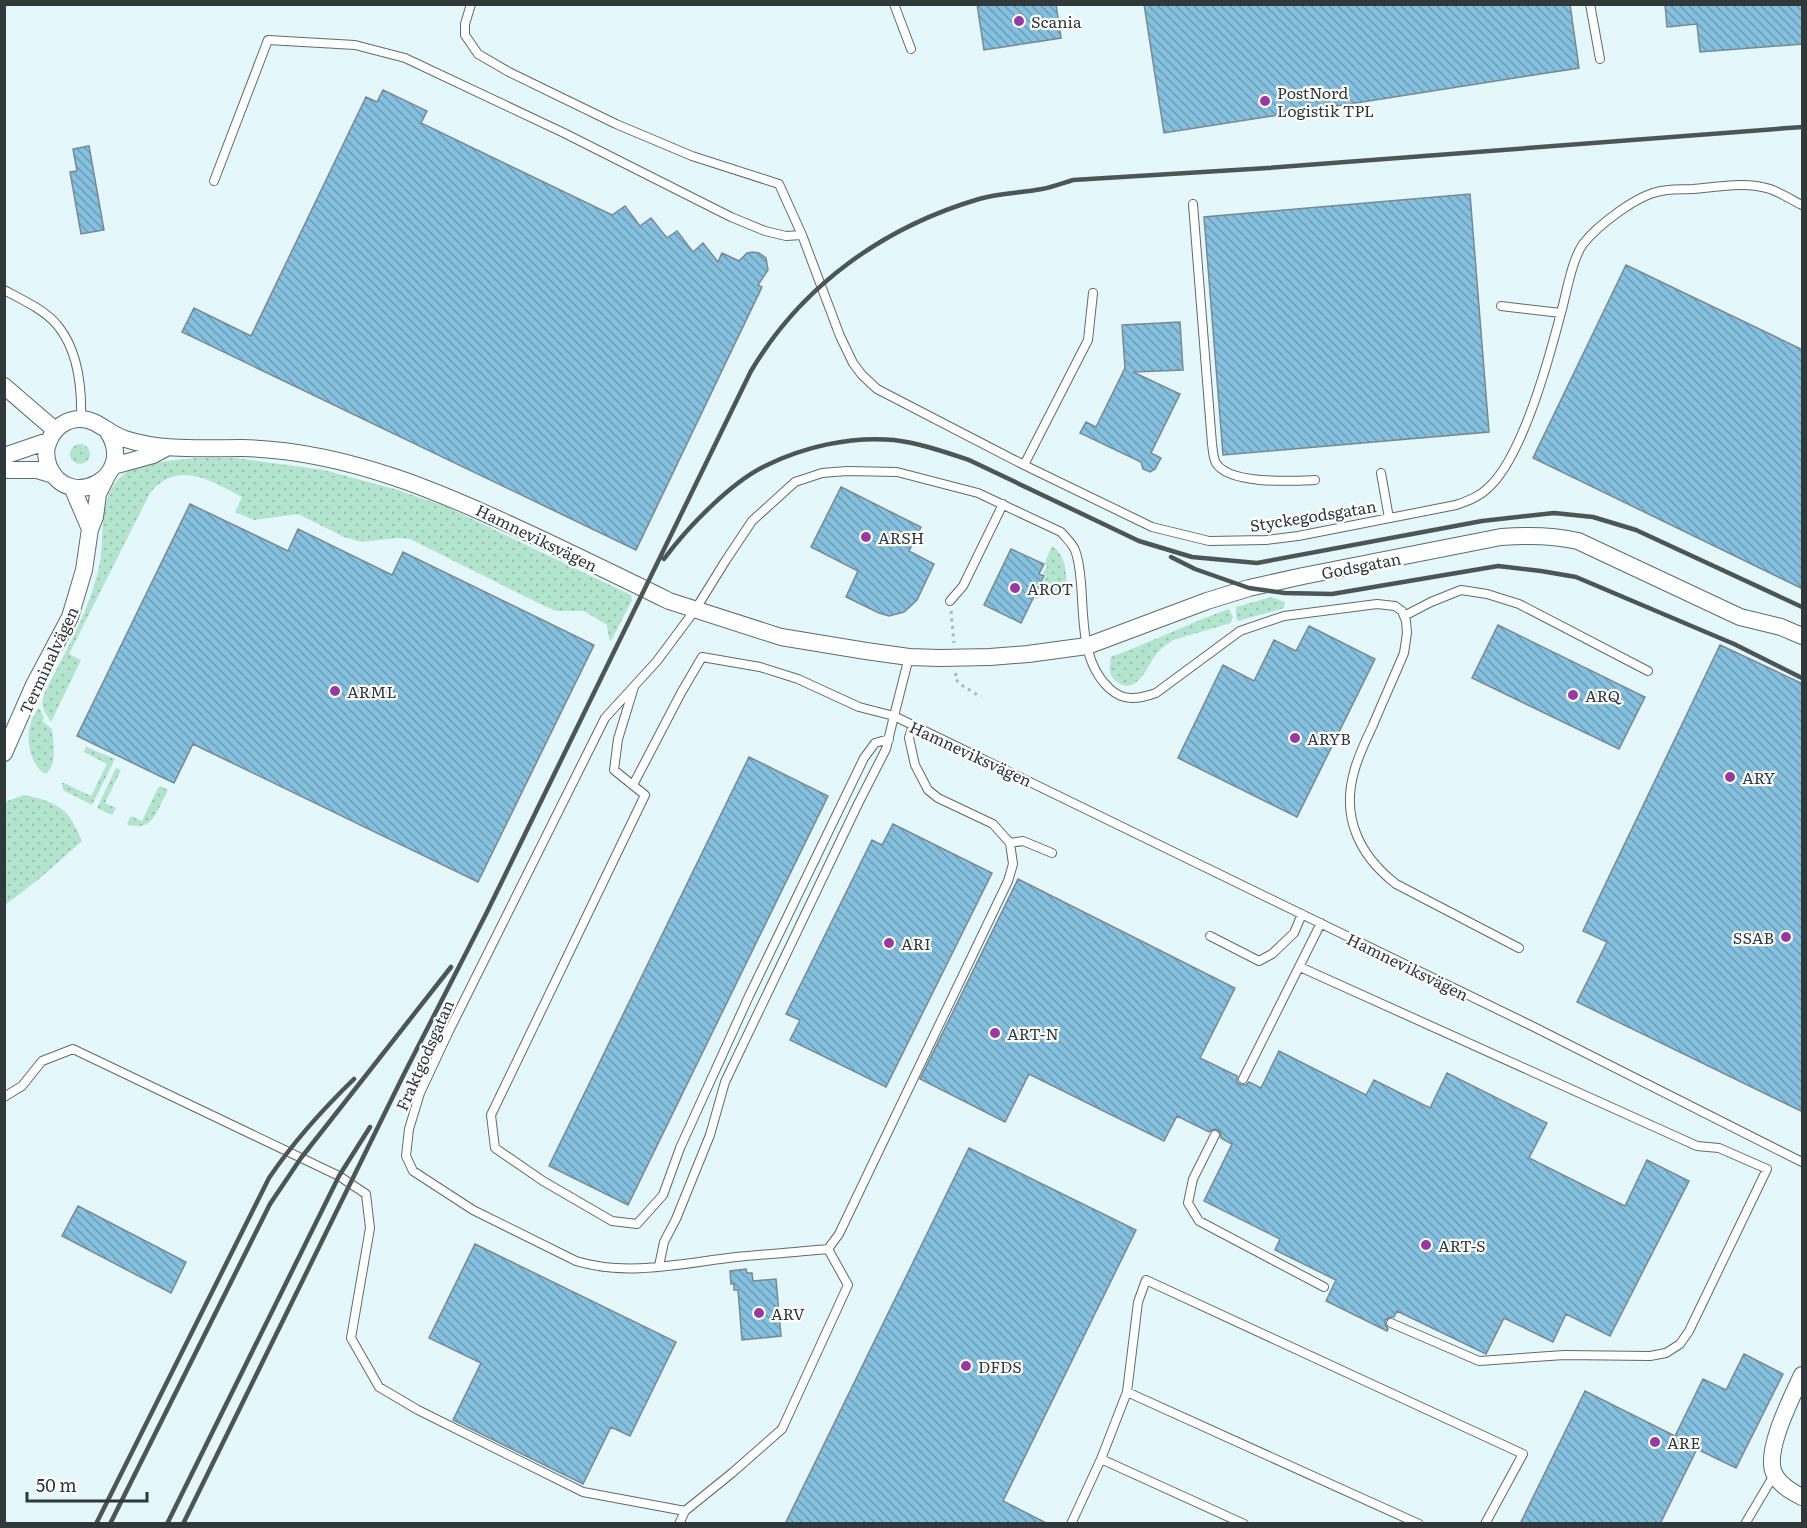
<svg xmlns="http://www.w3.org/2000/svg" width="1807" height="1528" font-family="Literata,serif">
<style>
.green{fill:url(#green-dots)}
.building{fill:url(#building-back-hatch);stroke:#7a8991;stroke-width:1.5}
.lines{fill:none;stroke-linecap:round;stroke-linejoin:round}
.service-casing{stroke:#5b6c6f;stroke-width:10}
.minor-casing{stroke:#5b6c6f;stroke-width:18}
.path{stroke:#aab9bc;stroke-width:3;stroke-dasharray:3 4.5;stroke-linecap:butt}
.service{stroke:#fff;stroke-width:8}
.minor{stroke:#fff;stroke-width:16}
.rail{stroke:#4c5657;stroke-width:4.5}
.poi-dot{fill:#9839a3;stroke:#fff;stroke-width:2}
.labels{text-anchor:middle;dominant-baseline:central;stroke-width:4.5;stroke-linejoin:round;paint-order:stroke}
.poi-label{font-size:16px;fill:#303839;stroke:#fff;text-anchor:start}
.street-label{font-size:16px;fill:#303839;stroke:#fff}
</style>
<defs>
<pattern id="green-dots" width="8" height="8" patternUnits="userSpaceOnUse" patternTransform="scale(1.5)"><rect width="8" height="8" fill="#b3e4cd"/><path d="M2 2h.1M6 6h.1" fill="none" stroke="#9ac4b1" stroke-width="1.8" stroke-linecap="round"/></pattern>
<pattern id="building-back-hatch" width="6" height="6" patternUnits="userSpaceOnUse" patternTransform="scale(1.5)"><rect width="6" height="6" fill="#85c0df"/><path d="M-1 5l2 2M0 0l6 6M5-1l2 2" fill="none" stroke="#6d9db6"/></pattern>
</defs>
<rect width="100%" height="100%" fill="#e4f7fb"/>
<!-- green -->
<path class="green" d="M70 454a10 10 0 1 1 20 0a10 10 0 1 1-20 0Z
M196 458H236L324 470 398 490 447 507 631 595 632 600 611 641 609 639 607 625 584 611H556L540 604 410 539 397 538 362 542 344 537 298 514 254 520 235 512 242 497C211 481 178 459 150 493L69 654 81 660 51 722C43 709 40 707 45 692 66 650 91 609 100 562 105 532 97 494 125 473 138 462 178 460 196 458Z
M1052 546C1068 557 1066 575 1067 592L1034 599 1046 576 1043 573 1047 567 1045 562Z
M1271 597 1285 602 1284 608 1238 621 1236 616V607Z
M1229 609 1233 617 1231 623 1173 640C1168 644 1162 647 1158 652 1148 663 1138 697 1117 682 1107 674 1110 668 1111 657 1151 642 1189 623 1229 609Z
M38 708 40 709 44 718 42 721 52 729C53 743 58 763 46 774 31 767 26 741 30 726 31 720 35 714 38 708Z
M86 747 115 759 92 805 63 790 62 783H64L91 796 107 764 84 752Z
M116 768 121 770 105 803 116 808 112 815 97 808Z
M161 786 168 790C158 808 153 834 127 824L131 816 142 821 158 788Z
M24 795C38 797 59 804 68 815 74 822 78 833 82 841L39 879 5 905V802Z"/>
<!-- building -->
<path class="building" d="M977 4H1056L1061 38 984 50Z
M1144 4H1570L1579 68 1164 133Z
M1665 4H1803V44L1700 52 1697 24 1667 27Z
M383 90 427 111 421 123 612 215 625 206 640 226 651 218 667 238 677 231 693 252 703 243 718 262 722 253 739 261 747 253 753 252 759 253 766 258 768 270 758 285 762 287 636 550 182 332 194 308 251 336 366 97 377 102Z
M89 146 104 230 81 234 70 172 77 171 73 149Z
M1470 194 1489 432 1223 455 1204 217Z
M1626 265 1803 350V589L1533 458Z
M1180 322 1183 370 1133 372 1180 394 1151 453 1161 458 1155 469 1150 472 1143 469 1141 462 1080 433 1086 422 1096 427 1125 368 1122 325Z
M841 487 921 527 909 551 934 564 917 600 904 612 889 616 879 613 846 597 858 571 811 547Z
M190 504 288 551 298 529 392 575 403 552 594 645 478 882 193 744 174 783 77 736Z
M1011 549 1044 564 1039 574 1044 576 1021 623 984 605Z
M1498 625 1645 697 1619 749 1472 678Z
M1309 626 1375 659 1297 817 1178 758 1223 665 1254 681 1274 640 1296 651Z
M1720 645 1803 684V1112L1577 1002 1607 942 1583 931Z
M749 757 828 796 628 1205 549 1166Z
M893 824 992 873 886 1087 790 1040 800 1020 786 1014 872 840 882 845Z
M1018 879 1235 988 1200 1058 1237 1076V1082L1241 1085H1246L1249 1082 1261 1088 1279 1051 1366 1095 1374 1080 1430 1108 1447 1073 1547 1123 1529 1158 1625 1206 1647 1160 1689 1181 1610 1336 1566 1314 1553 1342 1504 1318 1486 1354 1397 1311 1394 1317H1390L1385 1320V1324L1388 1329 1387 1331 1326 1301 1336 1280 1275 1250 1280 1239 1204 1201 1232 1144 1221 1138V1134L1218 1130 1214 1129 1209 1132 1177 1116 1164 1141 1029 1074 1005 1122 920 1079Z
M969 1148 1136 1230 1003 1501 1048 1524H785Z
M78 1206 186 1262 171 1293 62 1236Z
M475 1244 676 1342 630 1436 611 1427 583 1484 453 1420 481 1363 429 1338Z
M746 1269 747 1273H752L753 1281 776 1279 781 1336 742 1340 738 1290H734V1284H731L730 1271Z
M1744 1354 1783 1374 1736 1468 1697 1449 1660 1524H1520L1585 1391 1675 1436 1703 1379 1726 1390Z"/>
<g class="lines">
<defs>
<path id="service" d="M471 4 465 24V35L478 54 509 72 616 124 692 156 779 184 802 235 840 336 853 363 862 375 877 389 1024 465 1152 527 1209 541 1266 540 1298 536 1456 505C1467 501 1479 497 1488 488 1523 457 1550 355 1562 309 1567 290 1572 260 1583 244 1598 225 1637 195 1661 191 1671 189 1682 189 1693 189 1717 187 1746 181 1770 189 1781 193 1792 200 1802 205
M894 4 911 49
M1590 4 1600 59
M214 181 268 40 355 45 405 58 564 133 731 217 765 231 786 236 802 235
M1193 204 1212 444C1213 450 1213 458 1216 463 1229 485 1293 481 1315 480
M4 290C23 300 45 310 58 326 78 351 82 388 81 419
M1501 306 1561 313
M1024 465 1088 340 1093 293
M1381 473 1389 518
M950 601 963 586 1003 504
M1404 616 1431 602 1461 590 1487 594 1519 604 1648 671
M909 657 894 716 1534 1027 1802 1162
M634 687 618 739 614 770 645 795 491 1115 495 1148 543 1181 612 1221 637 1224 663 1195 680 1148 749 996 864 758 875 743 889 739
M633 785 681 693 702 657 760 667 798 679 859 707 894 716 886 749 858 804 725 1082 710 1135 676 1219 664 1242 659 1266
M1010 843 1023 841 1052 853
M1210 936 1259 961 1272 954 1294 933 1302 914
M1300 967 1697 1146 1719 1148 1767 1169 1689 1331 1680 1344 1666 1353 1650 1356 1564 1355 1479 1361 1391 1323
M1243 1079 1321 923
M4 1097 22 1086 42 1061 73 1049 339 1176 366 1194 370 1228 351 1338 379 1387 418 1410 583 1492 685 1511
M1215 1135 1193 1179 1188 1203 1199 1221 1324 1287
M828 1249C798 1252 767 1254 736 1257 684 1263 627 1277 576 1261L473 1210 413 1171 406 1156 409 1129 420 1093 449 1031 605 718 657 661 695 610 726 560 752 521 795 482 822 473 847 471 897 472 978 493 1061 532C1066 538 1072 543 1075 550 1079 560 1080 572 1081 583 1084 619 1081 662 1109 688 1123 702 1139 699 1156 693L1240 631 1284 616 1377 604 1395 606 1402 611 1406 621 1407 633 1404 653C1394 677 1383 701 1373 725 1366 740 1358 756 1354 772 1341 818 1360 856 1396 884L1519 948
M828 1249 839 1234 1008 881 1013 864 1010 843 993 824 938 798 928 790 915 765 909 738 913 725
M1127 1392 1419 1524
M1101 1459 1244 1524
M679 1524 685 1511 732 1473 782 1429 848 1285 828 1249
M1071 1524 1101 1459 1127 1392 1138 1302 1146 1280 1523 1454 1485 1524
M1745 1524 1774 1475"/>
<path id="minor" d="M4 386 55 430
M108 432C137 477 69 512 49 467 46 459 45 449 49 441 54 428 66 419 80 419 98 419 108 434 125 439 162 451 203 448 242 448 348 450 448 495 543 540 585 560 627 580 669 601L781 637 866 651 909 657 940 658 990 657 1028 654 1087 646 1207 601 1249 588 1303 576 1501 537C1528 535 1552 535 1578 541L1740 617 1781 627 1802 636
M4 456 48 441
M113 466 153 455 166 448
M4 470H37L54 475
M72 487 90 529
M4 753 34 685 70 617 84 570 90 529 95 517 98 494 107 476
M1802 1375C1792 1397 1764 1451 1774 1473 1779 1485 1792 1492 1802 1497"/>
</defs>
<!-- service casing -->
<use href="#service" class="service-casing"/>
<!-- minor casing -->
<use href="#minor" class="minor-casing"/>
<!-- path -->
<path class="path" d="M951 611 954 643
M956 673 955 679 963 686 981 697"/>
<!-- service -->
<use href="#service" class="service"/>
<!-- minor -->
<use href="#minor" class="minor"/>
<!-- rail -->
<path class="rail" d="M1171 557 1195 569 1249 588 1285 593 1332 594 1498 566 1541 571 1576 577 1734 644 1802 678
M664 559C687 528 730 483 765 466 803 447 850 436 894 440 919 443 945 452 969 460L1139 541 1192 557 1257 563 1482 521 1554 513 1593 517 1636 530 1802 607
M96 1524 269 1178C294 1141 322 1110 354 1079
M110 1524 270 1204 301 1158 451 967
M167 1524 339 1176 370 1127
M183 1524 404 1074 486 914 751 371C802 285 884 227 979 199 1000 193 1021 193 1042 189 1053 187 1063 183 1073 180L1268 168 1802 127"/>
</g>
<!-- markers -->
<g class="poi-dot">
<circle cx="1019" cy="21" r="6"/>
<circle cx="1265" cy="101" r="6"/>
<circle cx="866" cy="537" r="6"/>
<circle cx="1015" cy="588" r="6"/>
<circle cx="335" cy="691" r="6"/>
<circle cx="1573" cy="695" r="6"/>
<circle cx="1295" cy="738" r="6"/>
<circle cx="1730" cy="777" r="6"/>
<circle cx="1786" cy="937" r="6"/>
<circle cx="889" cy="943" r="6"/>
<circle cx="995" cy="1033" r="6"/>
<circle cx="1426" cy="1245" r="6"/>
<circle cx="759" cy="1313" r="6"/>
<circle cx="966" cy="1366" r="6"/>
<circle cx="1655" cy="1442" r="6"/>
</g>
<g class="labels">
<!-- poi labels -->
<g class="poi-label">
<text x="1031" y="21">Scania</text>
<text x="1277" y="92">PostNord<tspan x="1277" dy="18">Logistik TPL</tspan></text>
<text x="878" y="537">ARSH</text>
<text x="1027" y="588">AROT</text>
<text x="347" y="691">ARML</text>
<text x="1585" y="695">ARQ</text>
<text x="1307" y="738">ARYB</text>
<text x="1742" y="777">ARY</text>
<text x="1774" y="937" text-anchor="end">SSAB</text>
<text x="901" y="943">ARI</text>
<text x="1007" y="1033">ART-N</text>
<text x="1438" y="1245">ART-S</text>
<text x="771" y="1313">ARV</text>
<text x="978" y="1366">DFDS</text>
<text x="1667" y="1442">ARE</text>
</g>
<!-- street labels -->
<g class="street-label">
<text transform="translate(1313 515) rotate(-9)">Styckegodsgatan</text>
<text transform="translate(537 537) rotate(26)">Hamneviksvägen</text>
<text transform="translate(1361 565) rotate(-11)">Godsgatan</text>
<text transform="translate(48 660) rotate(-65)">Terminalvägen</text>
<text transform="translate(971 753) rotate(25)">Hamneviksvägen</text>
<text transform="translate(1408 966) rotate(26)">Hamneviksvägen</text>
<text transform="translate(424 1055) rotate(-66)">Fraktgodsgatan</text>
</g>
</g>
<!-- border -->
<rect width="1807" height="1528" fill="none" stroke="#303839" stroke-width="12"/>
<!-- scale -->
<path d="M27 1492v9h120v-9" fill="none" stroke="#303839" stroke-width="3"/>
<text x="36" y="1492" font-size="18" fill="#303839" stroke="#ffffff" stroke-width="4.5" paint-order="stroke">50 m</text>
</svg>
